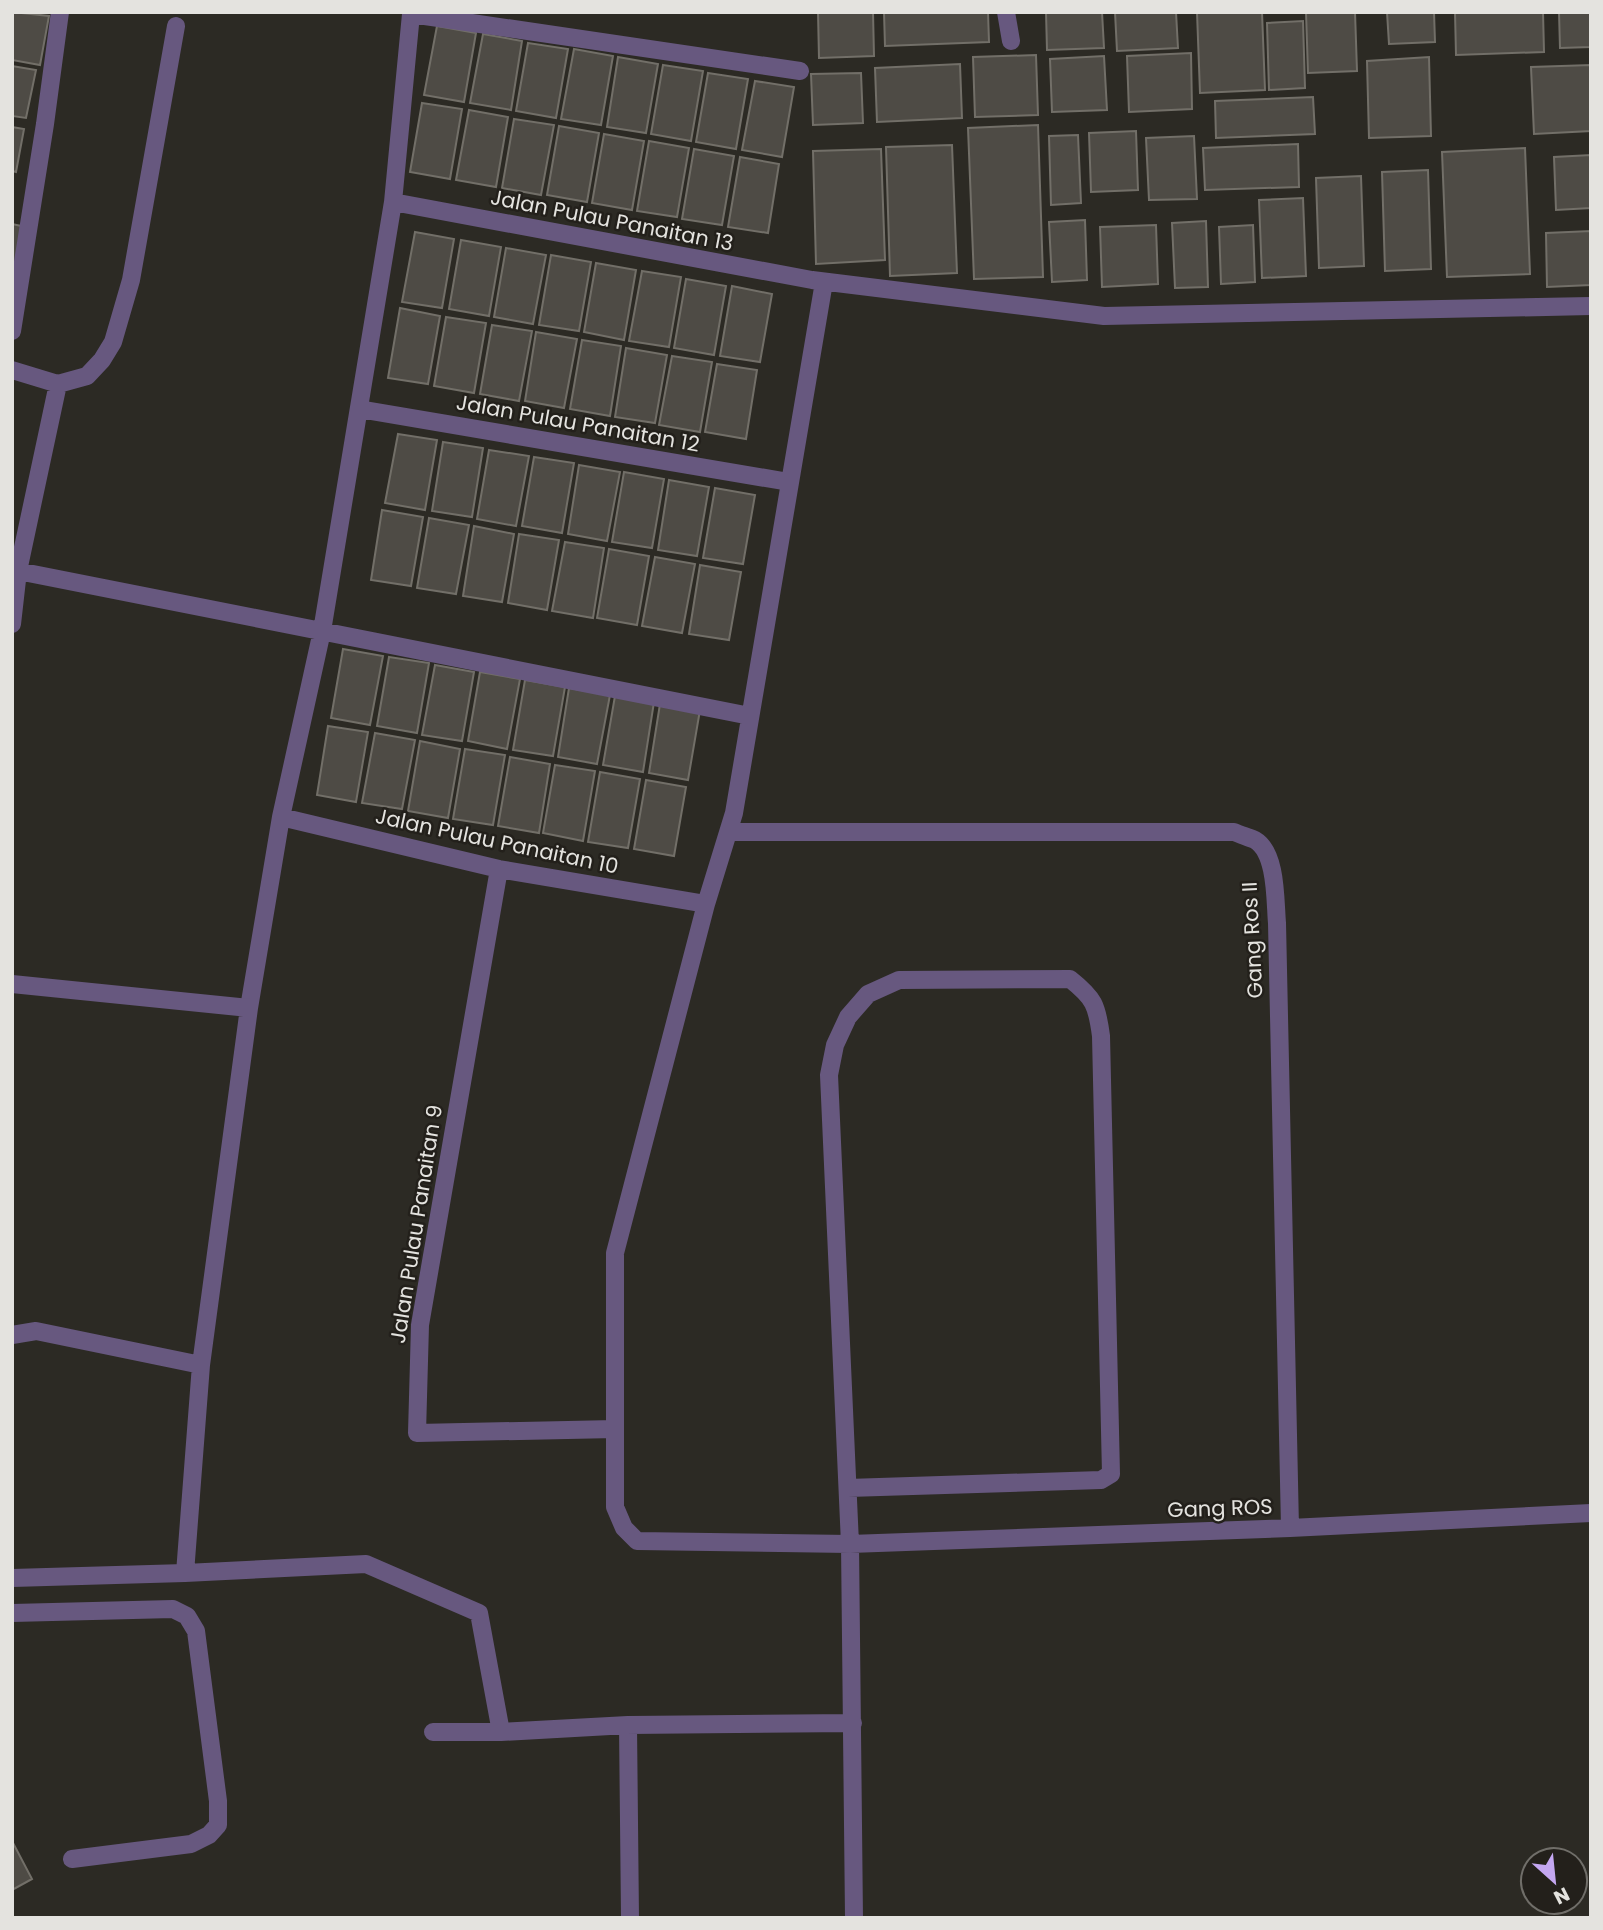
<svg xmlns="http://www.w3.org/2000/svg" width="1603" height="1930" font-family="Poppins,sans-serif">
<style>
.building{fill:#4e4b45;stroke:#726f68;stroke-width:2}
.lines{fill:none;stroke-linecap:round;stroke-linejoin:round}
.street{stroke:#67587f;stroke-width:18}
.labels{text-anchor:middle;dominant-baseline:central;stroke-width:5;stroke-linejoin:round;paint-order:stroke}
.street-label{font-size:21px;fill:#e4e3df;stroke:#23201b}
</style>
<rect width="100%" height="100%" fill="#2c2a24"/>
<!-- building -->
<path class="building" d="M12 12 49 16 40 65 12 60Z
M818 12H873L874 56 819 58Z
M884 12H988L989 42 885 46Z
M1046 12H1102L1104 48 1047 50Z
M1115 12H1176L1178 48 1117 51Z
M1197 12H1262L1265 90 1200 93Z
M1306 12H1355L1357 71 1308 73Z
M1387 12H1434L1435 42 1389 44Z
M1455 12H1543L1544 52 1456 55Z
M1559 12H1591V47L1560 48Z
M1303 21 1305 88 1269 90 1267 23Z
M437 26 476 33 464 102 424 95Z
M483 34 522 41 511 110 470 103Z
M528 43 568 49 556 118 516 111Z
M574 49 613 56 601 125 561 119Z
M1191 53 1192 109 1129 112 1127 56Z
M1036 55 1038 115 975 117 973 57Z
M1104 56 1107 110 1052 112 1050 59Z
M618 57 658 64 646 133 607 127Z
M1429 57 1431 136 1369 138 1367 61Z
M960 64 962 118 877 122 875 68Z
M663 65 703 71 691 141 651 134Z
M1591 65V131L1534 134 1531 67Z
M12 66 36 70 26 118 12 116Z
M708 73 748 79 736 149 696 142Z
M861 73 863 123 813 125 811 74Z
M755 81 794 87 782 157 742 150Z
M1313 97 1315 134 1216 138 1215 101Z
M422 103 462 109 450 179 410 172Z
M469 110 508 117 496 187 456 180Z
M514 119 554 125 541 195 502 188Z
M1038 125 1043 277 974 279 968 128Z
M559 126 599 133 587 202 547 195Z
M12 127 24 129 16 172 12 171Z
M1136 131 1138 190 1091 192 1089 133Z
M604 134 644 141 632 210 592 203Z
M1078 135 1081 203 1051 205 1049 136Z
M1194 136 1197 199 1149 200 1146 138Z
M649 141 689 148 677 217 637 211Z
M1298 144 1299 187 1205 190 1203 148Z
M952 145 957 273 890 276 886 147Z
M1525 148 1530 274 1447 277 1442 152Z
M694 149 734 156 722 225 682 219Z
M881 149 885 260 816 264 813 151Z
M1591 155V208L1556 210 1554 157Z
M740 157 779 164 768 233 728 227Z
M1428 170 1431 269 1385 271 1382 172Z
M1361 176 1364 266 1319 268 1316 178Z
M1303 198 1306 276 1262 278 1259 200Z
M1085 220 1087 280 1052 282 1049 222Z
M1206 221 1208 287 1175 288 1172 223Z
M12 224 26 227 12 275Z
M1156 225 1158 284 1102 287 1100 227Z
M1253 225 1255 282 1221 284 1219 227Z
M1591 231V285L1547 287 1546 233Z
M415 232 454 239 442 308 402 302Z
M461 240 501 247 489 316 449 309Z
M506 248 546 255 533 324 494 317Z
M551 255 591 262 579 331 539 325Z
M596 263 636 270 624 340 584 332Z
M642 271 681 277 669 347 629 341Z
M686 279 726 286 714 355 674 348Z
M732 286 772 294 760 362 720 356Z
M400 308 440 316 428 384 388 378Z
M446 317 486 323 474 393 434 386Z
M492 325 532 331 519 401 480 394Z
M536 332 577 339 564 408 525 401Z
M582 340 621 346 610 416 570 409Z
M626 348 667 355 655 423 615 417Z
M672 356 712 362 700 432 659 425Z
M717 364 757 370 746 439 705 432Z
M398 434 437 440 425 510 385 503Z
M443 442 483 448 472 517 432 511Z
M489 450 529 456 516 526 477 519Z
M534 457 574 463 562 533 522 526Z
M579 465 620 472 607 541 568 534Z
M624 472 664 479 652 548 612 542Z
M669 480 709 487 697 556 658 550Z
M715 488 755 495 743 564 703 558Z
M382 510 423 517 411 586 371 580Z
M429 518 469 525 456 594 417 588Z
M474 526 514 534 502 602 463 596Z
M519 534 559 540 547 610 508 603Z
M565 542 604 548 593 618 552 611Z
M609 549 649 556 637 625 597 618Z
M655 557 695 564 682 633 642 626Z
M700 565 741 572 729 640 689 634Z
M343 649 383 656 370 725 331 718Z
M389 657 429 663 417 733 377 726Z
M435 665 474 672 462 741 422 735Z
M480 672 520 679 507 749 468 741Z
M525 680 565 687 553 756 513 750Z
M569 688 610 695 597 764 558 757Z
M615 696 654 702 643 772 603 765Z
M660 704 700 710 688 780 649 773Z
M328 726 368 732 356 802 317 795Z
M375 733 415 740 402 809 362 803Z
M420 741 460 749 448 818 408 811Z
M465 749 505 755 493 825 453 819Z
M510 757 550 764 539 833 498 826Z
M555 765 595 771 583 841 543 833Z
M600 772 640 779 628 848 588 842Z
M646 780 686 787 674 856 634 849Z
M12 1841 32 1879 12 1890Z"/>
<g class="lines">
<!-- street -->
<path class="street" d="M1006 12 1011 41
M393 202 812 280 1104 316 1591 306
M824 282 734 813 706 904 615 1253V1507L624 1528 637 1541 850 1544 1290 1528 1591 1513
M12 331 45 124 60 12
M12 370 58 384
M58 384 87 376 102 360 113 342 131 280 176 26
M359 409 789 482
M18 571 750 716
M12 624 18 571 58 384
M281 817 499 869 706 904
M729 832H1234C1241 835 1248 837 1255 840 1277 853 1275 901 1277 923L1290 1528
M499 869 420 1325 417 1433 615 1429
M12 984 249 1008
M12 1335 36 1331 201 1365
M848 1488 1101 1480 1111 1474 1101 1036C1097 1005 1094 998 1070 979L899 980 868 994 848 1017 835 1045 829 1075 850 1544 854 1918
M185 1573 201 1365 249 1008 281 817 322 631 393 202 411 14 800 71
M12 1578 185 1573 366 1564 479 1613 501 1732
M12 1613 173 1609 187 1616 196 1631 218 1801V1825L209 1835 191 1844 72 1859
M628 1725 630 1918
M433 1732H501L628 1725 853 1723"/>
</g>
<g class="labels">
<!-- street labels -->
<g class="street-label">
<text transform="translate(612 220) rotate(11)">Jalan Pulau Panaitan 13</text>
<text transform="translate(578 423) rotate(10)">Jalan Pulau Panaitan 12</text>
<text transform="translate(497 841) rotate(12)">Jalan Pulau Panaitan 10</text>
<text transform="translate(1252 940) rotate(-93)">Gang Ros II</text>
<text transform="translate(416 1224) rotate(-81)">Jalan Pulau Panaitan 9</text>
<text transform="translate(1220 1508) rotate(-2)">Gang ROS</text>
</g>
</g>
<!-- border -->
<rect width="1603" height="1930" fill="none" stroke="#e4e3df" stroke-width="28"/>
<!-- north arrow -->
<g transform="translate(1554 1881) rotate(153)"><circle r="33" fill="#23201b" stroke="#706e69" stroke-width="2"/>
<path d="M0-5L12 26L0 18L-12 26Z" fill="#c4a7f1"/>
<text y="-10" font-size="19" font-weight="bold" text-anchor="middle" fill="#e4e3df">N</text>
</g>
</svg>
